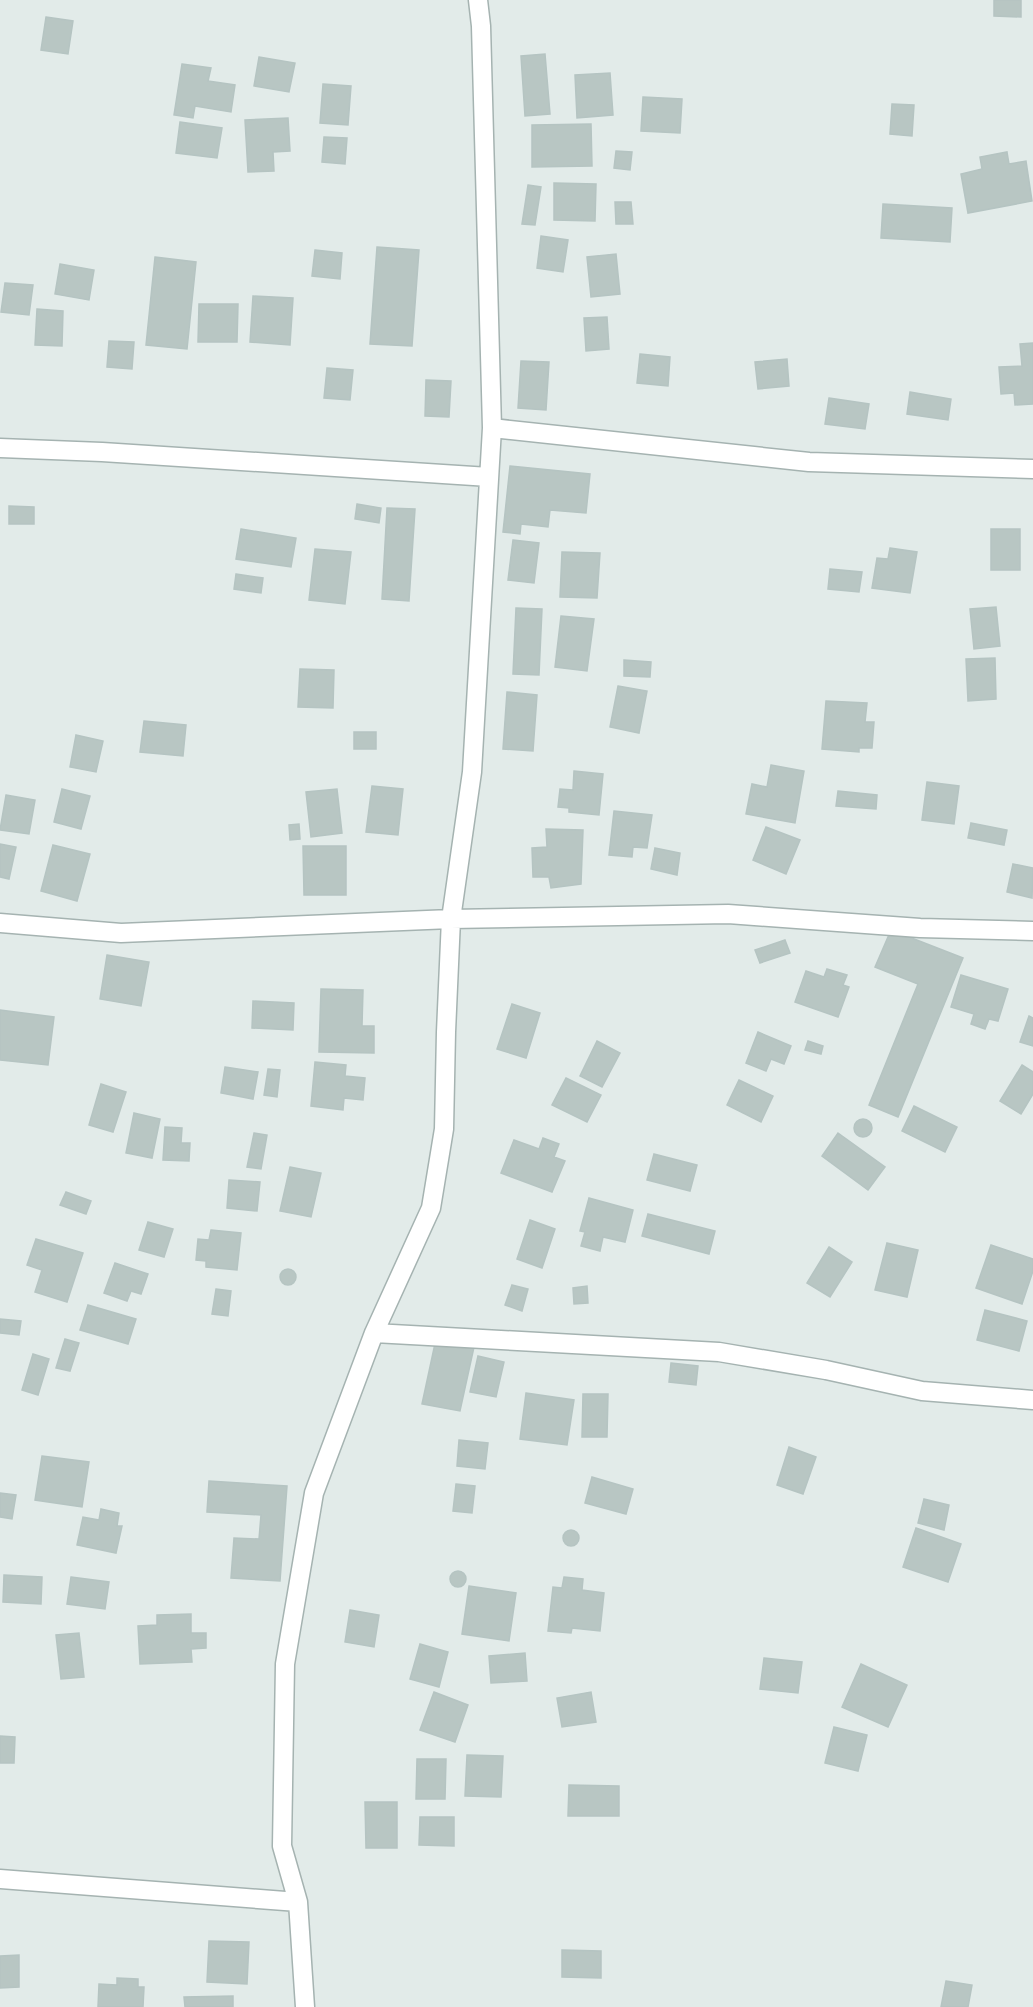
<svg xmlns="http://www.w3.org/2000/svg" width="1033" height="2007" font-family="Roboto,sans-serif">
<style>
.building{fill:#b8c6c3;stroke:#b5c4c2;stroke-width:1.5}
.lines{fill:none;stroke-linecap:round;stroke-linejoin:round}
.minor-casing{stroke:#a5b3b1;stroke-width:21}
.minor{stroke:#fff;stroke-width:18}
</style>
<rect width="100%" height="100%" fill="#e2ebe9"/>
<!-- building -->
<path class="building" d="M994 0H1021V17L994 16Z
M46 17 73 21 68 54 41 50Z
M545 54 550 114 525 116 521 56Z
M259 57 295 63 289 92 254 86Z
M182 64 211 68 208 81 235 85 231 112 195 106 193 118 174 115Z
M610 73 613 115 577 118 575 75Z
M323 84 351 86 348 125 320 123Z
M643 97 682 99 680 133 641 131Z
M892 104 914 105 912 136 890 134Z
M288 118 290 151 273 152 274 171 248 172 245 120Z
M180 122 222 128 217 158 176 153Z
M591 124 592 166 532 167V125Z
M324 137 347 138 345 164 322 162Z
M616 151 632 152 630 170 614 168Z
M1007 152 1009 164 1026 161 1032 201 968 213 961 174 982 169 980 157Z
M554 183 596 184 595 221 554 220Z
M528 185 541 187 535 225 522 224Z
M615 202H631L633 224H616Z
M883 204 952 208 950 242 881 238Z
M541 236 568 240 563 272 537 268Z
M377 247 419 250 412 346 370 344Z
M315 250 342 253 340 279 312 276Z
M616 254 620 294 591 297 587 257Z
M155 257 196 262 187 349 146 345Z
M60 264 94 270 89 300 55 294Z
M5 283 33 285 29 315 1 312Z
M253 296 293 298 290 345 250 342Z
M199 304H238L237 342H198Z
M37 309 63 311 62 346 35 345Z
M607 317 609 349 586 351 584 318Z
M109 341 134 342 132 369 107 367Z
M1033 343V404L1015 405 1014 393 1001 394 999 367 1022 366 1020 344Z
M640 354 670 357 668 386 637 383Z
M787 359 789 386 758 389 755 362Z
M521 361 549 362 546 410 518 408Z
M327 368 353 370 350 400 324 398Z
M426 380 451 381 449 417 425 416Z
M910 392 951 399 948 420 907 414Z
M829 398 869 404 865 429 825 424Z
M510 466 590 474 586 513 550 510 548 527 521 524 520 534 503 532Z
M357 504 381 508 379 523 355 519Z
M9 506 34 507V524H9Z
M387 508 415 509 409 601 382 599Z
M241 529 296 538 291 567 236 559Z
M991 529H1020V570H991Z
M513 540 539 543 534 583 508 580Z
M890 548 917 552 910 593 872 588 877 558 888 559Z
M315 549 351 552 345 604 309 600Z
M562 552 600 553 597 598 560 597Z
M830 569 862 572 859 592 828 589Z
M236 574 263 578 261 593 234 589Z
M996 607 1000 646 974 649 970 609Z
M516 608 542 609 539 675 513 674Z
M561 616 594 619 587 671 555 667Z
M995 658 996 699 968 701 966 659Z
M624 660 651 662 650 677 624 676Z
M300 669 334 670 333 708 298 707Z
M618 686 647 691 639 733 610 727Z
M507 692 537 695 533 751 503 749Z
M826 701 867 703 865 722H874L872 748H859V752L822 749Z
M144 721 186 725 183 756 140 752Z
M354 732H376V749H354Z
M76 735 103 741 96 772 70 767Z
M771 765 804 771 795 823 746 814 752 784 767 787Z
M574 771 603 774 599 815 569 812V808L558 807 560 789 573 790Z
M927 782 959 786 954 824 922 820Z
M372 786 403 789 398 835 366 832Z
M62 789 90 796 81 829 54 822Z
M337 789 342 833 311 837 306 792Z
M838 791 877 795 876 809 836 806Z
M6 795 35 800 29 834 0 830Z
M614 811 652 815 647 848 633 847 632 857 609 855Z
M971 823 1007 830 1004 845 968 838Z
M299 824 300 839 290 840 289 825Z
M766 827 800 840 786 874 753 860Z
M546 829 583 830 581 884 551 888 549 877H533L532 848 547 847Z
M0 844 16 847 9 879 0 877Z
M53 845 90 854 77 901 41 891Z
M303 846H346V895H304Z
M655 848 680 853 677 875 651 869Z
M1013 864 1033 868 1032 898 1007 892Z
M891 930 963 958 898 1117 869 1105 918 984 875 967Z
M785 940 790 953 760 963 755 950Z
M107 955 149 962 141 1006 100 999Z
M827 969 847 975 843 985 849 987 838 1017 795 1002 806 971 824 977Z
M961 975 1008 989 998 1021 989 1019 985 1029 971 1024 974 1014 951 1007Z
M321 989 363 990 362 1026H374V1053L319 1052Z
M253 1001 294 1003 293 1030 252 1028Z
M512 1004 540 1013 526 1058 497 1049Z
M0 1010 54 1017 48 1065 0 1060Z
M1029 1016 1033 1018V1046L1020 1042Z
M758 1032 791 1046 784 1064 771 1059 766 1071 746 1063Z
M597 1041 620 1053 602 1087 580 1076Z
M808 1041 823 1046 821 1054 805 1050Z
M315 1062 346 1065 345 1076 365 1078 363 1100 344 1098 343 1110 311 1106Z
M1022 1065 1033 1072V1094L1021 1114 1000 1101Z
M225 1067 258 1072 253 1099 221 1093Z
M268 1069 280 1070 277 1097 264 1095Z
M566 1078 601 1095 587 1122 552 1105Z
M739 1080 773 1096 761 1122 727 1105Z
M101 1084 126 1092 113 1132 89 1125Z
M914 1106 957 1127 945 1152 902 1131Z
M134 1113 160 1119 152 1158 126 1153Z
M854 1128a9 9 0 1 1 18 0a9 9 0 1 1-18 0Z
M165 1127 182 1128 181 1143H190L189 1161 163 1160Z
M254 1133 267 1135 261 1169 247 1167Z
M838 1133 885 1167 868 1190 822 1156Z
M543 1138 559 1144 554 1157 565 1161 552 1192 501 1173 514 1140 539 1149Z
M654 1154 697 1165 690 1191 647 1180Z
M290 1167 321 1173 311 1217 280 1211Z
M229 1180 260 1182 257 1211 227 1208Z
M66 1192 91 1201 86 1214 60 1205Z
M589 1198 633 1210 625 1242 603 1237 600 1251 581 1246 585 1232 580 1231Z
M648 1214 715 1231 709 1254 642 1236Z
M530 1220 555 1229 542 1268 517 1259Z
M148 1222 173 1229 164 1257 139 1250Z
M211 1230 241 1233 237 1270 206 1267V1261L196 1260 198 1239 209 1240Z
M36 1239 83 1253 67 1302 35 1292 42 1270 27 1265Z
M887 1243 918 1250 907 1297 875 1290Z
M991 1245 1033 1259V1271L1022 1304 976 1288Z
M829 1247 852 1262 830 1297 807 1283Z
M115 1263 148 1274 141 1294 131 1291 127 1301 104 1293Z
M280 1277a8 8 0 1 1 16 0a8 8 0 1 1-16 0Z
M512 1285 528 1289 522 1311 505 1305Z
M587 1286 588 1303 574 1304 573 1288Z
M216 1289 231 1291 228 1316 212 1314Z
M88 1305 136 1319 128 1344 80 1330Z
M985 1310 1027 1321 1019 1351 977 1340Z
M0 1319 21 1321 19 1335 0 1333Z
M65 1339 79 1343 70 1371 56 1368Z
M436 1339 474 1347 460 1411 422 1404Z
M33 1354 49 1359 38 1395 22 1390Z
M478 1356 504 1362 496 1397 470 1392Z
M671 1363 698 1366 696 1385 669 1382Z
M526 1393 574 1400 567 1445 520 1439Z
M583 1394H608L607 1437H582Z
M459 1440 488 1443 485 1469 457 1466Z
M789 1447 816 1457 803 1494 777 1485Z
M42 1456 89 1462 82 1507 35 1500Z
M592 1477 633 1489 626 1514 585 1503Z
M209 1481 287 1486 280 1581 231 1578 234 1538 259 1539 261 1515 207 1512Z
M456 1484 475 1486 472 1513 453 1511Z
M0 1493 16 1495 12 1519 0 1517Z
M924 1499 949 1505 944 1530 918 1523Z
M101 1509 119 1513 117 1526H122L116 1553 77 1545 83 1517 99 1520Z
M916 1528 961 1544 948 1582 903 1567Z
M563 1538a8 8 0 1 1 16 0a8 8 0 1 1-16 0Z
M450 1579a8 8 0 1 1 16 0a8 8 0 1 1-16 0Z
M4 1575 42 1577 41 1604 3 1602Z
M71 1577 109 1582 105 1609 67 1604Z
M564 1577 583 1579 582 1590 604 1593 600 1631 572 1628 571 1633 548 1631 553 1587 562 1588Z
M469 1586 516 1593 509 1641 462 1634Z
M350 1610 379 1615 374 1647 345 1642Z
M191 1614V1633H206V1648L191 1649 192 1662 140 1664 138 1626 157 1625V1615Z
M79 1633 84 1677 61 1679 56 1635Z
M420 1644 448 1652 439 1687 410 1679Z
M525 1653 527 1681 491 1683 489 1656Z
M764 1658 802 1662 798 1693 760 1689Z
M861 1664 907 1685 888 1727 842 1707Z
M434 1692 468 1705 455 1742 420 1730Z
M591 1692 596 1722 562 1727 557 1698Z
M834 1727 867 1735 858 1771 825 1763Z
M0 1736 15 1737 14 1763H0Z
M467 1755 503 1756 501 1797 465 1796Z
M417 1759H446L445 1799H416Z
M569 1785 619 1786V1816H568Z
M365 1802H397V1848H366Z
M420 1817H454V1846L419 1845Z
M209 1941 249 1942 247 1984 207 1982Z
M562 1950 601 1951V1978L562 1977Z
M19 1955V1987L0 1988V1956Z
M117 1978 138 1979V1987H144L143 2007H98L99 1984 117 1985Z
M946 1981 972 1985 968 2007H941Z
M233 1996V2007H185L184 1997Z"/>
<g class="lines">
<defs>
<path id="minor" d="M492 428 809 462 1033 469
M0 448 102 452 489 477
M0 923 121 933 451 919 728 914 920 928 1033 931
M374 1333 719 1352 826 1370 922 1391 1033 1400
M0 1879 298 1902
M305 2007 298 1902 282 1846 285 1664 314 1493 374 1333 431 1208 444 1129 446 1032 451 919 472 772 492 428 481 26 478 0"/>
</defs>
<!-- minor casing -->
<use href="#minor" class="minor-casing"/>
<!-- minor -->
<use href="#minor" class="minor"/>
</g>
</svg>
